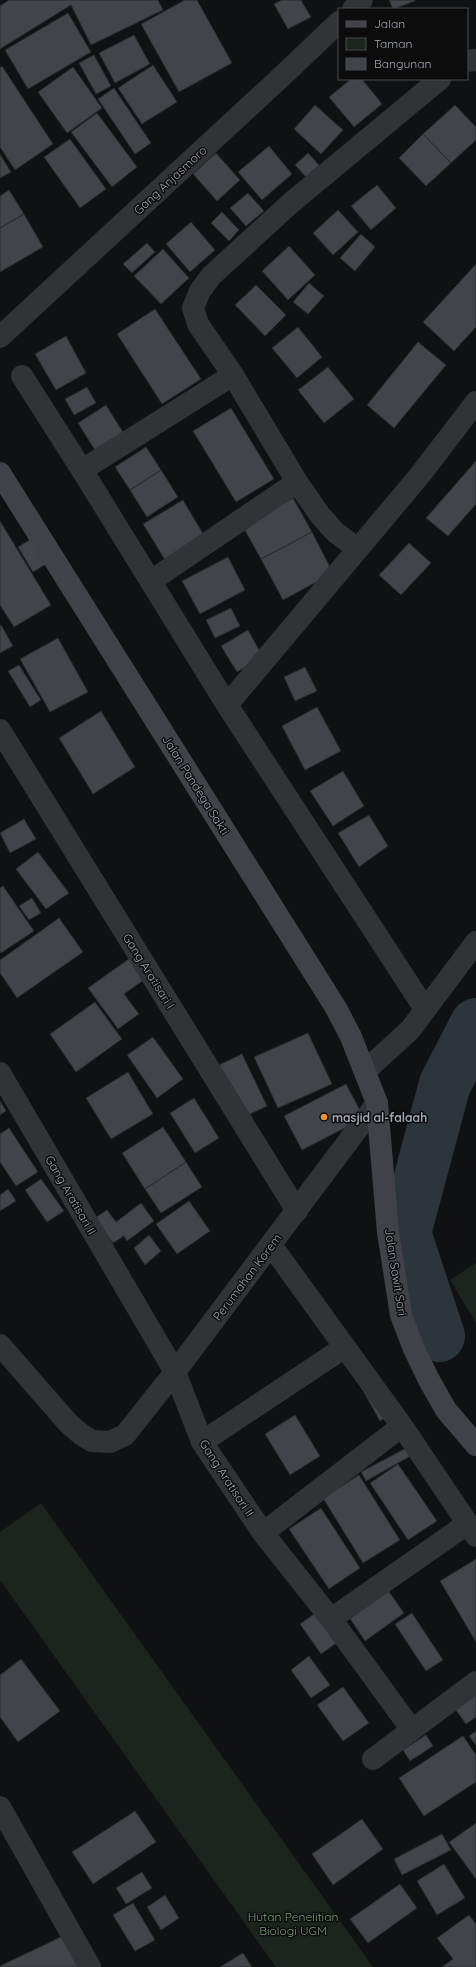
<svg xmlns="http://www.w3.org/2000/svg" width="476" height="1967" font-family="Quicksand,sans-serif">
<style>
.green{fill:#1d241d}
.lines{fill:none;stroke-linecap:round;stroke-linejoin:round}
.river{stroke:#2b353a;stroke-width:52}
.building{fill:#414448;stroke:#2b2b2e}
.minor{stroke:#323337;stroke-width:22}
.secondary{stroke:#404247;stroke-width:22}
.poi-dot{fill:#eb922f;stroke:#0c0c0d;stroke-width:1.5}
.labels{text-anchor:middle;dominant-baseline:central;stroke-width:3;stroke-linejoin:round;paint-order:stroke}
.street-label{font-size:12px;fill:#a2a9b2;stroke:#0c0c0d}
.poi-label{font-size:12px;font-weight:bold;fill:#a2a9b2;stroke:#0c0c0d;text-anchor:start}
.park-label{font-size:12px;fill:#7c9d79;stroke:#0c0c0d}
</style>
<rect width="100%" height="100%" fill="#101112"/>
<!-- green -->
<path class="green" d="M476 1263V1323L450 1280Z
M41 1503 373 1967H276L0 1580V1532Z"/>
<g class="lines">
<!-- river -->
<path class="river" d="M439 1336 405 1233 445 1084 476 1024"/>
</g>
<!-- building -->
<path class="building" d="M9 0H158L163 10 91 45 71 5 0 49V6Z
M185 0H197L232 63 179 92 141 24Z
M282 0H301L311 17 288 29 274 4Z
M389 0H415V1L393 9Z
M68 13 91 52 28 89 5 50Z
M134 35 150 64 115 83 99 53Z
M94 55 111 86 96 94 79 63Z
M153 65 177 102 142 124 118 88Z
M2 66 53 144 15 170 0 147V68Z
M73 67 102 108 67 133 38 92Z
M351 79H362L382 104 354 127 329 97Z
M114 88 151 143 135 154 98 99Z
M315 105 343 130 321 154 294 129Z
M455 105 476 127V140L451 163 423 134Z
M97 113 137 167 112 187 71 132Z
M423 134 451 163 426 186 399 158Z
M70 139 106 189 80 208 44 157Z
M269 146 292 174 262 200 238 172Z
M216 153 240 180 217 201 193 174Z
M308 153 319 165 306 177 295 165Z
M0 154 11 172 0 178Z
M377 185 396 208 371 230 351 206Z
M9 190 24 214 0 228V196Z
M248 193 264 211 246 226 230 208Z
M338 210 358 232 333 255 313 233Z
M222 212 239 230 229 241 211 223Z
M24 214 43 247 0 272V228Z
M191 222 215 250 190 272 166 244Z
M361 234 375 247 355 271 340 258Z
M147 243 155 252 132 273 123 264Z
M289 246 315 275 288 300 262 271Z
M163 249 189 278 161 304 134 276Z
M476 264V327L454 351 423 322Z
M309 283 324 296 308 314 293 302Z
M256 285 286 315 265 336 235 305Z
M155 309 201 379 162 404 117 334Z
M298 327 322 357 297 378 272 348Z
M66 336 86 373 56 390 35 354Z
M418 342 446 365 394 428 367 405Z
M328 367 354 399 324 423 298 390Z
M87 387 96 403 74 415 65 399Z
M106 405 126 437 98 455 78 423Z
M231 408 274 479 236 502 193 431Z
M146 447 161 470 130 490 115 467Z
M476 461V504L448 536 426 518Z
M161 470 178 497 147 517 130 490Z
M293 498 312 532 261 559 242 525Z
M183 500 206 539 167 563 143 524Z
M0 521 51 605 14 627 0 605Z
M312 532 333 573 283 600 261 559Z
M36 536 51 561 33 572 18 547Z
M409 543 431 563 401 595 379 575Z
M228 557 245 590 200 614 182 581Z
M231 608 240 626 215 638 206 620Z
M1 625 13 646 0 653V626Z
M248 630 263 657 237 672 221 646Z
M58 638 88 692 50 712 20 659Z
M19 665 41 700 30 707 8 671Z
M305 667 317 691 295 701 284 677Z
M317 707 341 751 305 770 282 726Z
M101 711 135 767 93 794 59 738Z
M343 771 364 806 333 826 310 791Z
M369 815 388 846 359 867 338 833Z
M24 819 36 839 10 853 0 833Z
M38 852 69 893 46 909 16 869Z
M3 886 34 931 1 953 0 951V888Z
M32 898 41 913 29 920 19 906Z
M59 918 83 952 17 998 0 973V960Z
M133 956 148 977 124 994 139 1014 118 1029 88 988Z
M95 1002 122 1039 76 1072 50 1034Z
M308 1033 332 1084 278 1108 254 1057Z
M153 1037 183 1079 157 1098 127 1055Z
M242 1054 267 1106 244 1117 219 1065Z
M128 1072 153 1114 111 1139 86 1098Z
M346 1084 364 1118 302 1150 284 1116Z
M194 1098 219 1138 195 1153 170 1113Z
M0 1101 6 1111 0 1115Z
M163 1127 186 1162 145 1189 122 1153Z
M9 1128 38 1172 16 1186 0 1162V1134Z
M186 1162 202 1187 161 1213 145 1189Z
M41 1179 64 1211 47 1222 25 1190Z
M8 1189 16 1201 0 1211V1195Z
M189 1201 210 1231 177 1254 156 1224Z
M141 1203 154 1221 127 1241 124 1236 113 1243 95 1218 107 1210 116 1222Z
M149 1235 161 1251 145 1265 134 1248Z
M361 1387 388 1416 380 1421Z
M295 1415 320 1456 290 1475 265 1434Z
M410 1446 414 1454 366 1481 361 1472Z
M398 1464 437 1521 408 1540 370 1483Z
M359 1475 400 1540 363 1563 323 1498Z
M321 1508 360 1568 329 1589 289 1529Z
M476 1559V1642L440 1581Z
M385 1586 404 1613 365 1641 347 1614Z
M321 1609 342 1639 321 1654 300 1624Z
M412 1613 443 1660 426 1671 395 1624Z
M309 1656 330 1685 311 1698 291 1670Z
M21 1659 60 1711 18 1742 0 1717V1675Z
M343 1687 369 1723 343 1741 317 1705Z
M476 1690V1717L466 1724 453 1706Z
M476 1731V1745L469 1736Z
M426 1735 433 1746 410 1761 403 1750Z
M463 1736 476 1755V1782L424 1816 399 1778Z
M135 1811 156 1842 93 1884 72 1852Z
M362 1819 383 1849 333 1885 312 1854Z
M476 1823V1879L449 1842Z
M442 1834 451 1850 402 1875 394 1859Z
M444 1864 465 1898 437 1915 417 1881Z
M142 1872 152 1888 126 1904 116 1888Z
M400 1884 417 1908 368 1943 350 1919Z
M165 1895 179 1918 161 1930 147 1907Z
M133 1903 155 1940 135 1951 113 1915Z
M469 1915 476 1924V1967H442L453 1959 437 1938Z
M65 1935 80 1967H0V1966Z
M243 1953 252 1967H220Z"/>
<g class="lines">
<!-- minor -->
<path class="minor" d="M353 9 362 0
M467 61 476 60
M0 337 279 79 339 22
M22 376 82 470 227 705 425 1009
M82 470 233 375
M358 549 335 532 320 515 297 482 233 375 198 324 193 308 200 291 211 276 292 202 440 79
M151 581 297 482
M227 705 420 475 476 402
M0 730 297 1211
M365 1071 410 1030 476 942
M0 1073 175 1372 202 1442 263 1533 331 1619 412 1730
M271 1245 402 1426 476 1536
M0 1345 69 1424 82 1435 92 1441 110 1442 125 1435 175 1372 377 1103
M202 1442 345 1347
M263 1533 402 1426
M331 1619 467 1524
M373 1759 476 1682
M0 1807 90 1967"/>
<!-- secondary -->
<path class="secondary" d="M0 473 336 1008 351 1037 377 1103 388 1232 401 1315 414 1349 429 1380 446 1410 476 1445"/>
</g>
<!-- markers -->
<circle class="poi-dot" cx="324" cy="1117" r="4"/>
<g class="labels">
<!-- street labels -->
<g class="street-label">
<text transform="translate(170 180) rotate(-43)">Gang Anjasmoro</text>
<text transform="translate(196 785) rotate(58)">Jalan Pandega Sakti</text>
<text transform="translate(149 971) rotate(58)">Gang Aratisari I</text>
<text transform="translate(71 1195) rotate(60)">Gang Aratisari II</text>
<text transform="translate(396 1272) rotate(81)">Jalan Sawit Sari</text>
<text transform="translate(247 1277) rotate(-53)">Perumahan Korem</text>
<text transform="translate(227 1478) rotate(57)">Gang Aratisari II</text>
</g>
<!-- poi labels -->
<g class="poi-label">
<text x="332" y="1117">masjid al-falaah</text>
</g>
<!-- park labels -->
<g class="park-label">
<text x="293" y="1916">Hutan Penelitian<tspan x="293" dy="14">Biologi UGM</tspan></text>
</g>
</g>
<!-- legend -->
<rect x="338" y="8" width="130" height="72" fill="#0c0c0d" stroke="#484b4f"/>
<rect x="346" y="21" width="20" height="6" fill="#404247" stroke="#484b4f"/>
<text x="374" y="28" font-size="12" fill="#a2a9b2">Jalan</text>
<rect x="346" y="38" width="20" height="12" fill="#1d241d" stroke="#484b4f"/>
<text x="374" y="48" font-size="12" fill="#a2a9b2">Taman</text>
<rect x="346" y="58" width="20" height="12" fill="#414448" stroke="#484b4f"/>
<text x="374" y="68" font-size="12" fill="#a2a9b2">Bangunan</text>
</svg>
